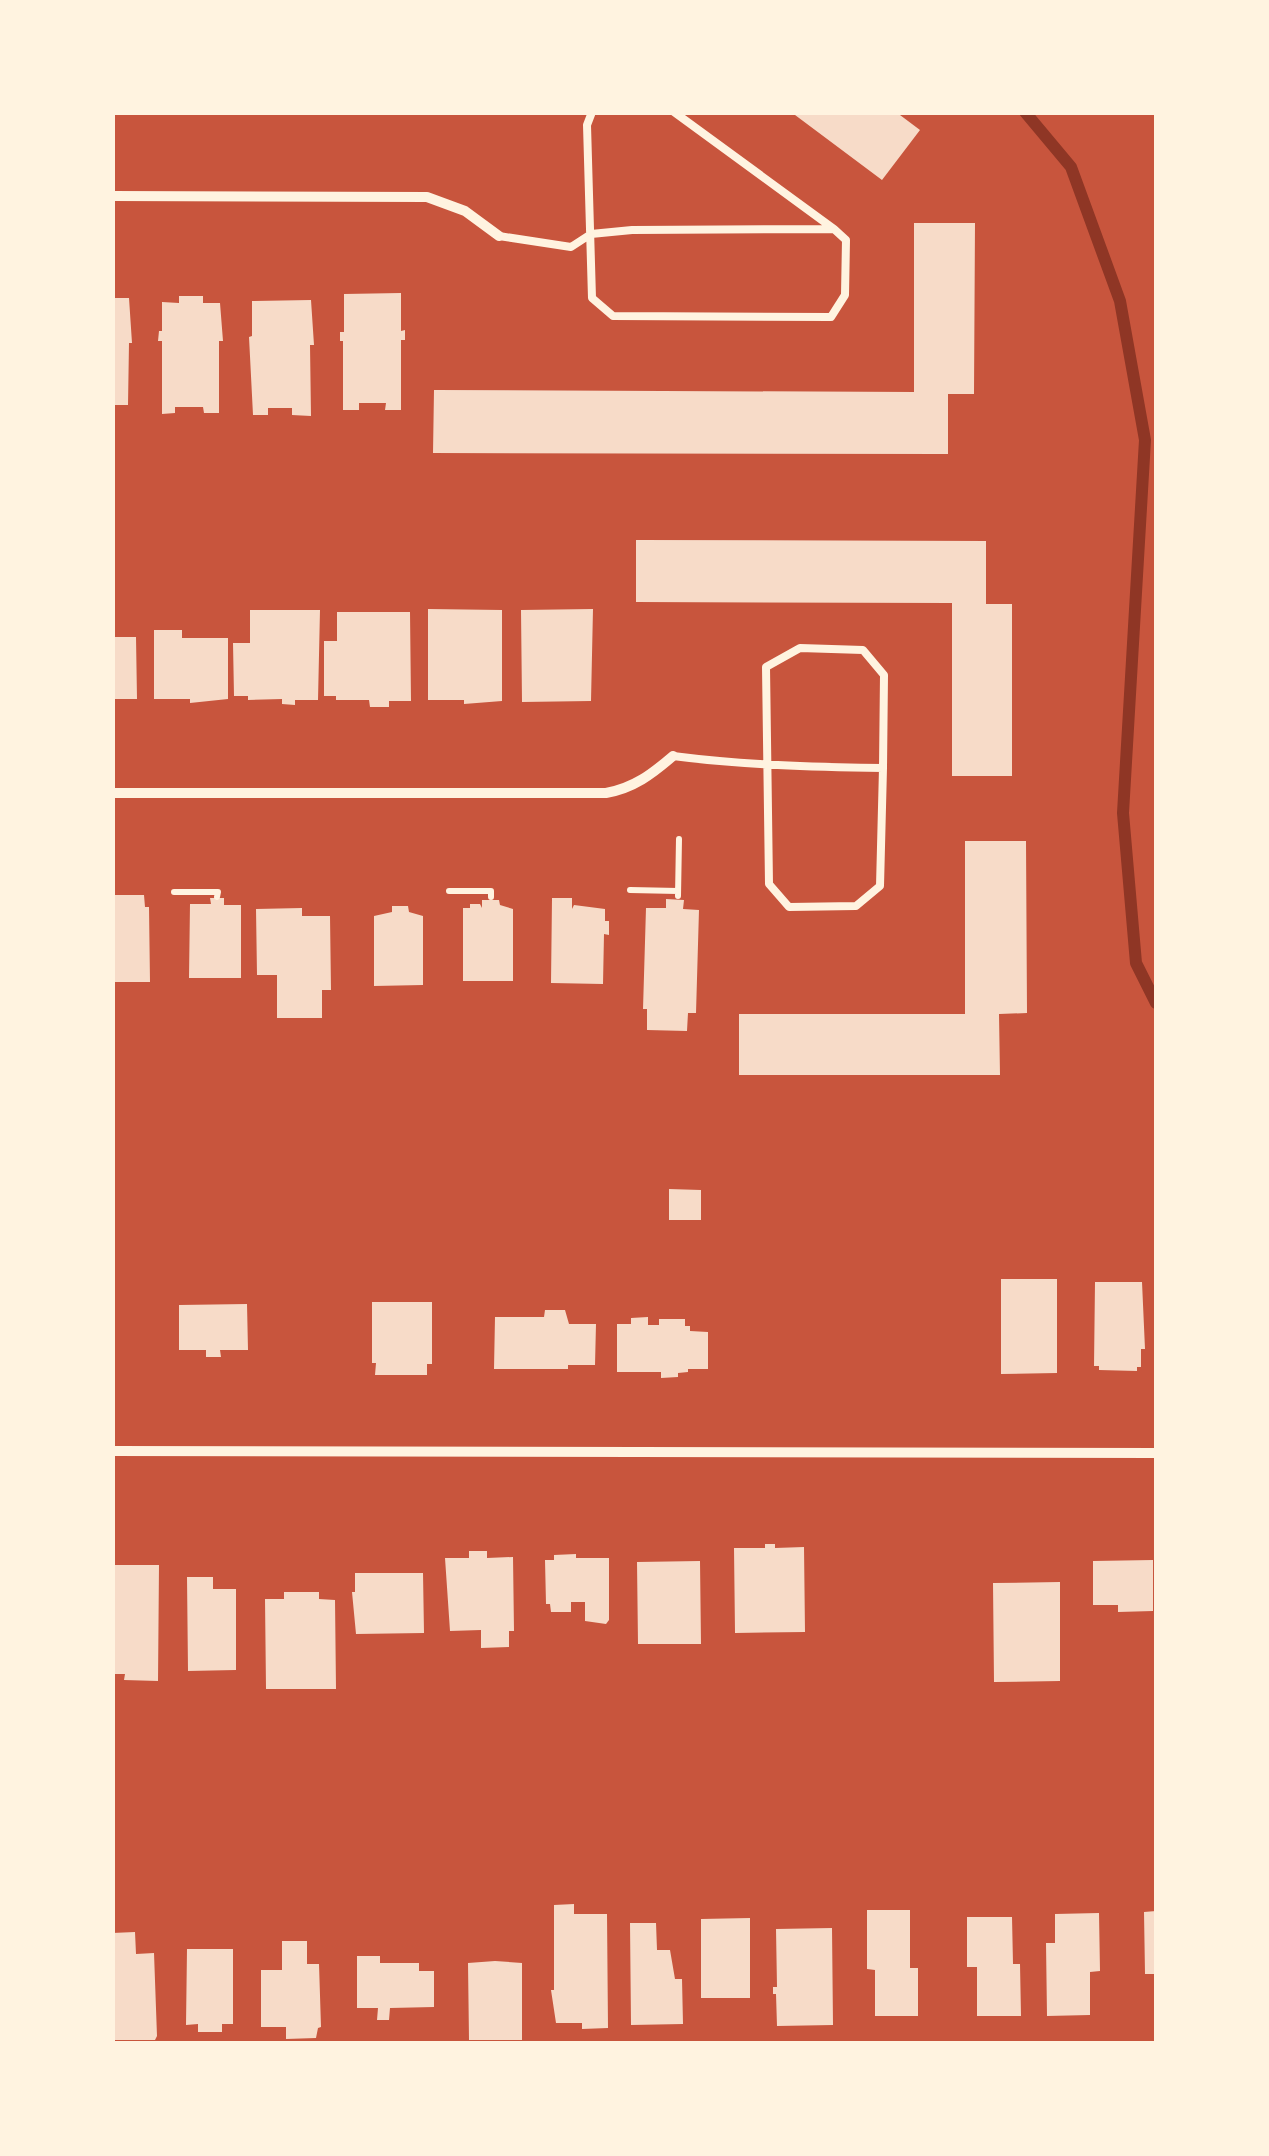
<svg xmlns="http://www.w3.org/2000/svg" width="1269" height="2156" font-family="'Space Grotesk',sans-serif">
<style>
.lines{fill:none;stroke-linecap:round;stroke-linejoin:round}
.stream{stroke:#8f3625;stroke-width:12}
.building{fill:#f7dbc8}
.path{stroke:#fff3e0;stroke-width:6}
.service{stroke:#fff3e0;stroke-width:8}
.minor{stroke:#fff3e0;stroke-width:10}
</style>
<rect width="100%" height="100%" fill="#c8553d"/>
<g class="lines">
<!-- stream -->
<path class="stream" d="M1025 112 1071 167 1120 301 1145 440 1123 813 1136 963 1156 1003"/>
</g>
<!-- building -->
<path class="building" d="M791 112H896L920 130 882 180Z
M914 223H975L974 394H948V454L433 453 434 390 914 392Z
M401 293V331L405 330V340H401V410H385L386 403H359V410H343V341H340V332H344V294Z
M179 296H203V303H220L223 341H219V413H204L203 407H175V413L162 414V341H158L159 331H162V302L179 303Z
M112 298H129L132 343H129L128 405H112Z
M311 300 314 345H310L311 416 292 415V408H268V415H253L249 337 252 336V301Z
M636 540 986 541V604H1012V776H952V603L636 602Z
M428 609 502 610V701L464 704V700H428Z
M593 609 591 701 522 702 521 610Z
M250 610H320L318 700H295V705L282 704V699L248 700V696H234L233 643H250Z
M337 612H410L411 701H389V707H370L369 700H336V696H324V641H337Z
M154 630H182V638H228V699L190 703V699H154Z
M112 637H136L137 699H112Z
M965 841H1026L1027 1013 999 1014 1000 1075H739V1014H965Z
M112 895H144L145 907H149L150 982H112Z
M210 898H224V905H241V978H189L190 904H211Z
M552 898H572V909L574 905 605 909V921H609V935L604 934 603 984 551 983Z
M666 899 684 900 683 909 699 910 696 1013H688L687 1031 647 1030V1009H643L646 908H666Z
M482 900H499L500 905 513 909V981H463V908H470V904H480L482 908Z
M392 906H408L409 912 423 916V985L374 986V916L392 912Z
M302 908V916H330L331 990H322V1018H277V975H257L256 909Z
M669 1189 701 1190V1220H669Z
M1001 1279H1057V1373L1001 1374Z
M1095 1282H1142L1145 1349H1141V1367H1137V1371L1099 1370V1366H1094Z
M372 1302H432V1364H427V1375H375L376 1363H372Z
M247 1304 248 1350H220L221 1357H206V1350H179V1305Z
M545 1310H565L569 1324H596L595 1365H568V1369H494L495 1317H544Z
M648 1317V1325H659V1319H685V1326H690V1331L708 1332V1369H688V1372L678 1373V1377L661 1378V1372H617V1324H631V1318Z
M765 1544H775V1548L804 1547 805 1632 735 1633 734 1548H765Z
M469 1551H487V1558L513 1557 514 1631H509V1647L481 1648V1630L450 1631 445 1558H469Z
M576 1554V1558H609V1620L606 1624 585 1621V1602H571V1612H551L550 1604H546L545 1560H554V1555Z
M1153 1560V1611L1118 1612V1605H1093V1561Z
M700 1561 701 1644H638L637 1562Z
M112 1565H159L158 1681 124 1680 125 1674H112Z
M355 1573H423L424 1633 356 1634 352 1592H355Z
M187 1577H213V1589H236V1670L188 1671Z
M1060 1582V1681L994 1682 993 1583Z
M284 1592H319V1599L335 1600 336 1689H266L265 1599H284Z
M574 1904V1914H607L608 2028 582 2029V2023H556L551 1990H554V1905Z
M867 1910H910V1968H918V2016H875V1970L867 1969Z
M1156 1911V1974H1145L1144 1912Z
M1099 1913 1100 1971 1090 1972V2015L1047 2016 1046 1943H1055V1914Z
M967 1917H1012L1013 1964H1020L1021 2016H977V1967H967Z
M750 1918V1998H701V1919Z
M630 1923H656L657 1950H670L675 1979H682L683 2024 631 2025Z
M832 1928 833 2025 777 2026 776 1994H773V1987H777L776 1929Z
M135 1932 136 1954 154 1953 157 2036 155 2040H112V1933Z
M282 1941H307V1964H319L321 2027 318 2028 316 2038 286 2039V2027H261V1970H282Z
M187 1949H233V2024H222V2032H198V2024L186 2025Z
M357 1956H380V1963H419V1971H434V2007L390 2008 389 2020H377L378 2008H357Z
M495 1961 522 1963V2040H469L468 1963Z"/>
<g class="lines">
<!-- path -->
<path class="path" d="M630 890 678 891
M449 891H491V897
M174 892H218L217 897
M678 896 679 839"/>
<!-- service -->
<path class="service" d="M674 112 834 229
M499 236 571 247 591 234 632 230 834 229 846 240 845 295 831 317 613 316 592 298 587 125 592 112
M673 756C743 765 812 767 883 768L884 675 863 650 800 648 766 667 769 884 789 907 856 906 880 886 883 768"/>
<!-- minor -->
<path class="minor" d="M112 196 427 197 465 211 499 236
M112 793H606C634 788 652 774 673 756
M112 1451 1156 1453"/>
</g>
<!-- border -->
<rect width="1269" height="2156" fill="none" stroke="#fff3e0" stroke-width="230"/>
</svg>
